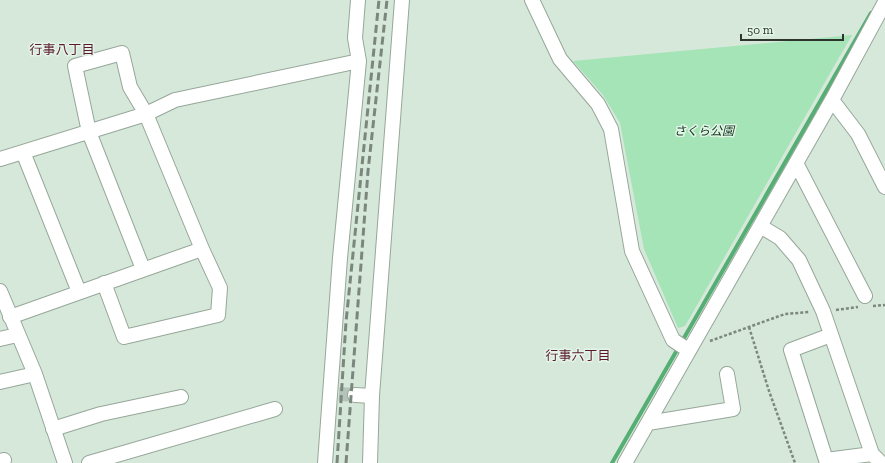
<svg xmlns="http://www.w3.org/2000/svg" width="885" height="463" font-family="'Zilla Slab','Noto Sans JP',serif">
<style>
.green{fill:#a5e4b7}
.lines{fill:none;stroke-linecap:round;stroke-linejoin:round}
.stream{stroke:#55ae74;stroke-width:4}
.minor-tunnel{stroke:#b4c4b8;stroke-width:14;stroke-dasharray:14 7;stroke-linecap:butt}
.minor-casing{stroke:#96a79a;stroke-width:16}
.path{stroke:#7c887e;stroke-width:2.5;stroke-dasharray:3 2;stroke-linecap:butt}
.minor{stroke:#fff;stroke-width:14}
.rail{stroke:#7b877d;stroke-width:3;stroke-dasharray:8 4;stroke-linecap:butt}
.labels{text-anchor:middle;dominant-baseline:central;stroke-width:3;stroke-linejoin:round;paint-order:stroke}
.park-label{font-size:12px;font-style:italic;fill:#0e341d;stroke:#e3f5e7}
.neighbourhood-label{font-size:13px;fill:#5c1830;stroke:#e3f5e7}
</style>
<rect width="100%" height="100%" fill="#d6e8da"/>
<!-- green -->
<path class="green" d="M852 35 685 326 678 328 644 249 620 123 603 95 573 61Z"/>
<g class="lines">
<!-- stream -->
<path class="stream" d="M612 463 871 13"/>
<!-- minor-tunnel -->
<path class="minor-tunnel" d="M339 394 355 395"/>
<defs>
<path id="minor" d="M532 0 560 59 598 104 611 129 632 251 673 340 688 350
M832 100 858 134 885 187
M23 152 79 292
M0 159 146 114 175 100 359 61
M796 163 865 296
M760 226 780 238 799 260 823 311 872 454 881 463
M104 283 124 337 218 315 220 288 202 249
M0 291 35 374 65 463
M10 317 202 249 146 114 130 87 122 53 75 66 89 132 143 269
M831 335 791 350 826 460 872 454
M0 339 17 335
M0 382 35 374
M355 395 372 396
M648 423 733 409 727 374
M53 429 101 414 181 397
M0 461 4 460
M89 463 275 409
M325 463 340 258 359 61 355 38 358 0
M370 463 372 396 402 0
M625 463 832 100 885 2"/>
</defs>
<!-- minor casing -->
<use href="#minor" class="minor-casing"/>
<!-- path -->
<path class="path" d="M873 306 885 305
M836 310 858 307
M749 327 769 391 795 463
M710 341 785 314 809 312"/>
<!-- minor -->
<use href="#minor" class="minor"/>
<!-- rail -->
<path class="rail" d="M337 463 346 322 379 0
M346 463 368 171 387 0"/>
</g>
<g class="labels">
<!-- park labels -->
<g class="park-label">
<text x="704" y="131">さくら公園</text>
</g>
<!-- neighbourhood labels -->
<g class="neighbourhood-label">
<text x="62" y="49">行事八丁目</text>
<text x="578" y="355">行事六丁目</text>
</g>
</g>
<!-- scale -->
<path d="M741 34v6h102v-6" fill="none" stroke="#2d342e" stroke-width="2"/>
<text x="747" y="34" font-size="12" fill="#2d342e" stroke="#e3f5e7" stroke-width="3" paint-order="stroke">50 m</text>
</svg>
